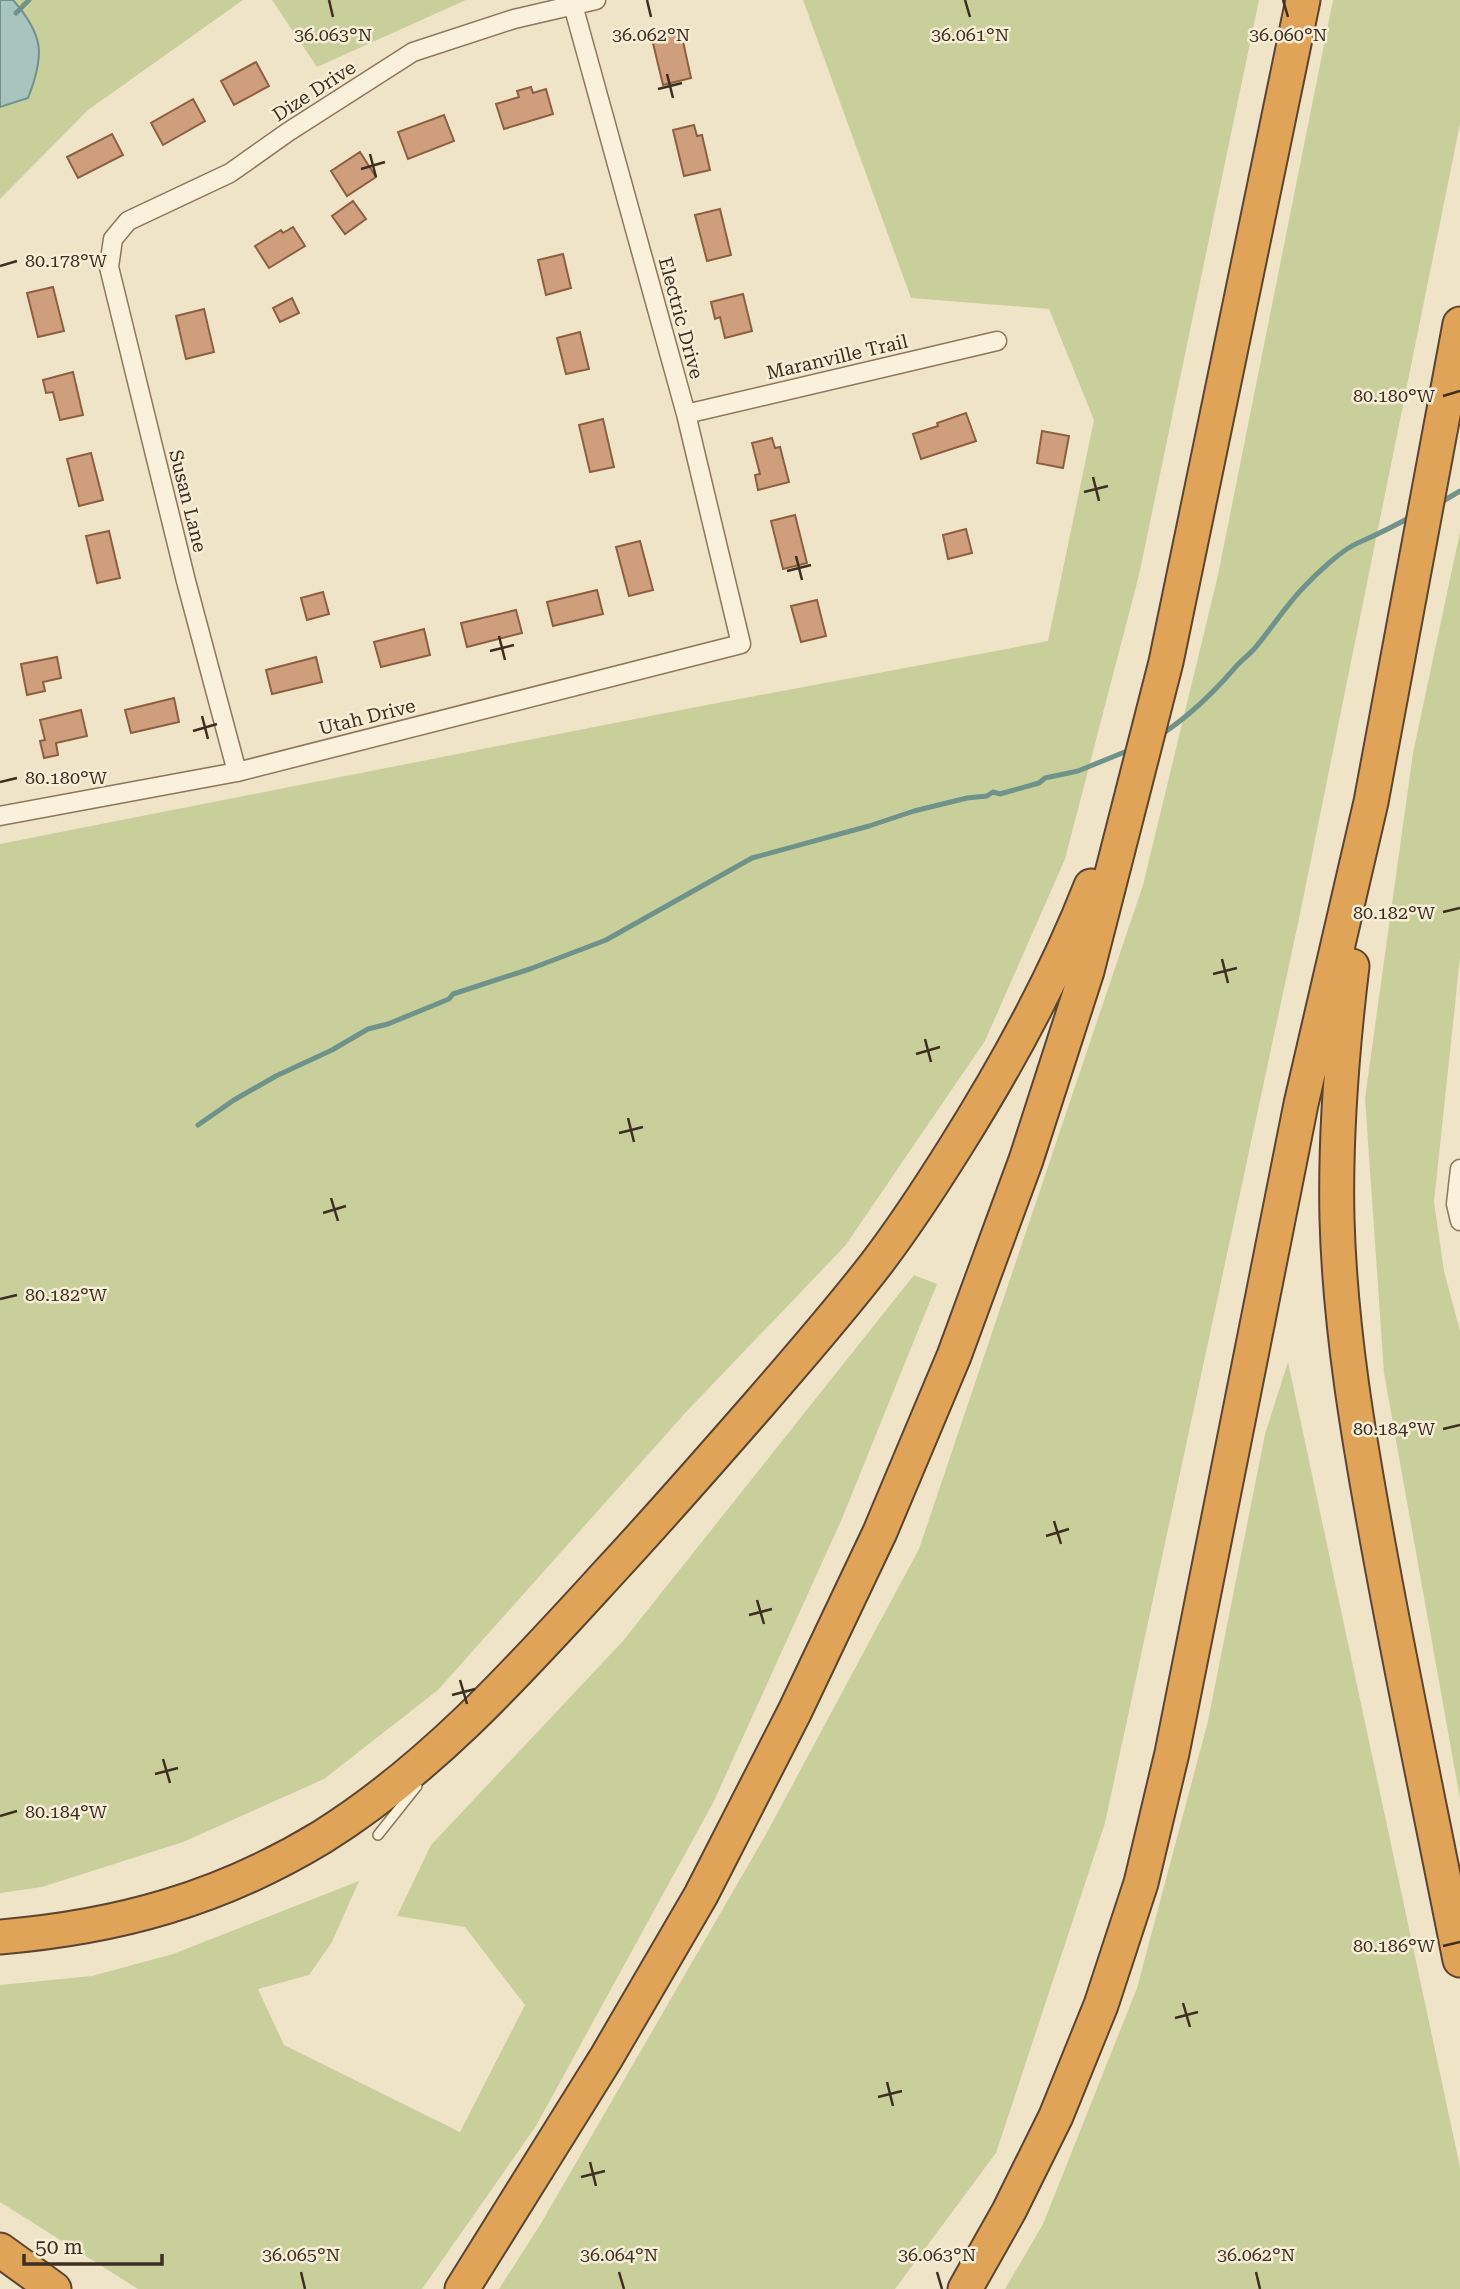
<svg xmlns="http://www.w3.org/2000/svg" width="1460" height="2289" font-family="'Roboto Serif',serif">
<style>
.green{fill:#c9cf9b}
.water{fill:#a9c4bc;stroke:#6f938a;stroke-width:2}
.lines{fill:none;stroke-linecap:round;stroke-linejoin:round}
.stream{stroke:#6f938a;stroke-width:5}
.building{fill:#cf9f7d;stroke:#8d5f41;stroke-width:2}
.lane-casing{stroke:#8d765c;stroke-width:12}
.street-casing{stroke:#8d765c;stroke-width:21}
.highway-casing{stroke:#5b4430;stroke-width:37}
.lane{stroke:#faf1dc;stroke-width:9}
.street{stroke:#faf1dc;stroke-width:18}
.highway{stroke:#e0a458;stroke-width:33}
.ticks{fill:none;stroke:#3d2e20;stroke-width:2.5}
.labels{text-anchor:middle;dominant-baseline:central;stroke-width:5;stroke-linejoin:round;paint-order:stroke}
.street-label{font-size:19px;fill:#3d2e20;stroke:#f7eed8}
.ticks-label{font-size:18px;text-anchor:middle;fill:#3d2e20;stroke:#f7eed8;stroke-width:5;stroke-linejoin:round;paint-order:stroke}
</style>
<rect width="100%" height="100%" fill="#f0e4c8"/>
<!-- green -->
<path class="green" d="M0 0H243L88 110 0 199Z
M272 0H466L317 67Z
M803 0H1259L1139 575 1065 859 985 1041 845 1246 687 1411 438 1690 324 1779 183 1842 42 1887 0 1893V844L691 708 1048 641 1094 420 1049 309 911 298Z
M1333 0H1460V124L1300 914 1105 1823 996 2153 895 2289H499L540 2225 765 1836 919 1549 1143 885 1218 575Z
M1460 532V958L1434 1202 1444 1271 1460 1331V1799L1384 1373 1365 1098 1413 753Z
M914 1275 937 1284 841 1521 713 1803 536 2126 422 2289H138L0 2202V1985L92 1976 173 1954 359 1881 332 1942 309 1975 258 1989 284 2045 460 2132 525 2005 465 1927 397 1916 431 1845 623 1641Z
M1288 1362 1460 2167V2289H1005L1043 2224 1137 1988 1208 1721 1265 1434Z"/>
<!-- water -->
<path class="water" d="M0 0H13C44 35 45 55 28 98L0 107Z"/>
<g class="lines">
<!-- stream -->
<path class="stream" d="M16 13 29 0
M1440 503 1460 491
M1162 734C1189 716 1212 694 1233 670 1239 662 1248 656 1255 648 1271 629 1285 607 1302 589 1316 574 1342 549 1360 542 1378 534 1395 526 1412 516
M198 1125 234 1100 276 1076 332 1050 368 1029 388 1024 449 999 453 994 530 969 606 940 752 858 869 826 914 811 967 798 987 796 993 792 1000 794 1039 783 1045 778 1078 771 1132 749"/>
</g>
<!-- building -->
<path class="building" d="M681 32 691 78 663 85 652 39Z
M256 62 269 86 234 105 221 81Z
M531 87 533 93 546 89 553 114 504 129 496 104 519 97 517 91Z
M193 99 205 121 163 145 151 123Z
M444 115 454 141 408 159 398 132Z
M694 125 697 136 702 135 710 170 684 176 673 130Z
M112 134 123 155 78 178 67 157Z
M360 152 376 177 347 196 331 171Z
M353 201 366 219 345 234 332 216Z
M720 209 731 255 707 261 695 215Z
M293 227 305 246 269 268 255 246 281 230 283 233Z
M563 254 571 288 546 295 538 260Z
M53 287 64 331 38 337 27 293Z
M743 294 752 331 725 338 720 317 715 319 711 302Z
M292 298 299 313 280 322 273 308Z
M204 309 214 352 186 359 176 316Z
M580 332 589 369 566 374 557 338Z
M73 372 83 415 60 420 53 392 46 393 43 380Z
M966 413 976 441 921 459 913 434 938 426 937 423Z
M603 419 614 467 590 472 579 425Z
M1042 431 1069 436 1063 468 1037 463Z
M772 438 775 448 780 447 789 482 758 490 755 475 760 474 752 443Z
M91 453 103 500 79 506 67 459Z
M795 515 807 563 783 569 771 521Z
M966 529 972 553 948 559 943 535Z
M109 531 120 578 97 583 86 536Z
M640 541 653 590 629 596 616 547Z
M597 590 603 614 553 626 547 602Z
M323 592 329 614 307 620 301 598Z
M817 600 826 636 801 642 791 606Z
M516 610 522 633 467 647 461 623Z
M424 629 430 655 381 667 374 642Z
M57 657 61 678 43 682 45 691 27 695 21 664Z
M316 657 322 682 272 694 266 670Z
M174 698 179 722 131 733 125 710Z
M81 710 87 736 56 743 58 755 44 758 40 741 45 740 40 720Z"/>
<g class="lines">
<defs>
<path id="lane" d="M378 1835 417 1786"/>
<path id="street" d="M686 414 997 341
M237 772 186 581 109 267 113 239 128 221 230 173 288 132 413 52 514 19 596 0
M0 816 237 772 741 644 686 414 573 5
M1460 1169 1456 1204 1460 1221"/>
<path id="highway" d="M1352 966C1342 1049 1335 1134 1337 1219 1340 1330 1359 1440 1379 1549 1404 1686 1433 1823 1460 1960
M0 1937C118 1927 220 1899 322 1837 434 1767 523 1666 612 1569 662 1515 711 1459 759 1404 799 1358 839 1312 876 1264 905 1226 931 1186 956 1146 1008 1063 1055 978 1091 886
M0 2250 54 2289
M462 2289 606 2058 701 1895 795 1711 880 1532 954 1356 1026 1160 1087 971 1166 662 1303 0
M965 2289 1009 2211 1056 2116 1101 2005 1141 1883 1172 1753 1301 1104 1371 802 1460 324"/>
</defs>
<!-- lane casing -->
<use href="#lane" class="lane-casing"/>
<!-- street casing -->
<use href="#street" class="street-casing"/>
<!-- highway casing -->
<use href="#highway" class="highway-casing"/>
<!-- lane -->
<use href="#lane" class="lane"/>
<!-- street -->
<use href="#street" class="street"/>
<!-- highway -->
<use href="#highway" class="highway"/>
</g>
<!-- ticks -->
<path class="ticks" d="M329 0 333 17M647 0 651 17M965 0 970 17M1283 0 1288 17M667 74 673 98M658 89 682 83M370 154 376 177M361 169 385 162M0 266 17 261M1443 396 1460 391M1093 477 1099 501M1084 492 1108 486M796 556 802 580M787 571 811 565M499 636 505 660M490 651 514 645M202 716 208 739M193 731 217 724M0 782 17 778M1443 912 1460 908M1222 959 1228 983M1213 974 1237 968M925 1039 931 1062M916 1054 940 1047M628 1118 634 1142M619 1133 643 1127M331 1198 338 1221M323 1213 346 1206M0 1299 17 1295M1443 1429 1460 1425M1054 1521 1061 1544M1046 1536 1069 1529M757 1600 764 1624M749 1615 772 1609M460 1680 467 1704M452 1695 475 1689M163 1759 170 1783M155 1774 178 1768M0 1816 17 1811M1443 1946 1460 1942M1183 2003 1190 2027M1175 2018 1198 2012M887 2082 893 2106M878 2097 902 2091M590 2162 596 2186M581 2177 605 2171M301 2272 305 2289M619 2272 624 2289M937 2272 942 2289M1256 2272 1260 2289"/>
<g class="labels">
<!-- street labels -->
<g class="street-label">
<text transform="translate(314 91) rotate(-33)">Dize Drive</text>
<text transform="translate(681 318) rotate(75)">Electric Drive</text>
<text transform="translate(837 357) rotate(-13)">Maranville Trail</text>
<text transform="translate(188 501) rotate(76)">Susan Lane</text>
<text transform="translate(367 717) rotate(-14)">Utah Drive</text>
</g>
</g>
<g class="ticks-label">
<text x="333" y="41">36.063°N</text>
<text x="651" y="41">36.062°N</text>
<text x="970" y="41">36.061°N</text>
<text x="1288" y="41">36.060°N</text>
<text x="66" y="267">80.178°W</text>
<text x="1394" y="402">80.180°W</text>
<text x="66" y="784">80.180°W</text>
<text x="1394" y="919">80.182°W</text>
<text x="66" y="1301">80.182°W</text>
<text x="1394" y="1435">80.184°W</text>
<text x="66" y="1818">80.184°W</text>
<text x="1394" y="1952">80.186°W</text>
<text x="301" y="2261">36.065°N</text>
<text x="619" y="2261">36.064°N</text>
<text x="937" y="2261">36.063°N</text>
<text x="1256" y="2261">36.062°N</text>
</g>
<!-- scale -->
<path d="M24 2254v10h138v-10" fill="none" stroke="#3d2e20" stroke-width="3.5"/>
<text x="35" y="2254" font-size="21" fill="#3d2e20" stroke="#f7eed8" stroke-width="5" paint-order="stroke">50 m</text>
</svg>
